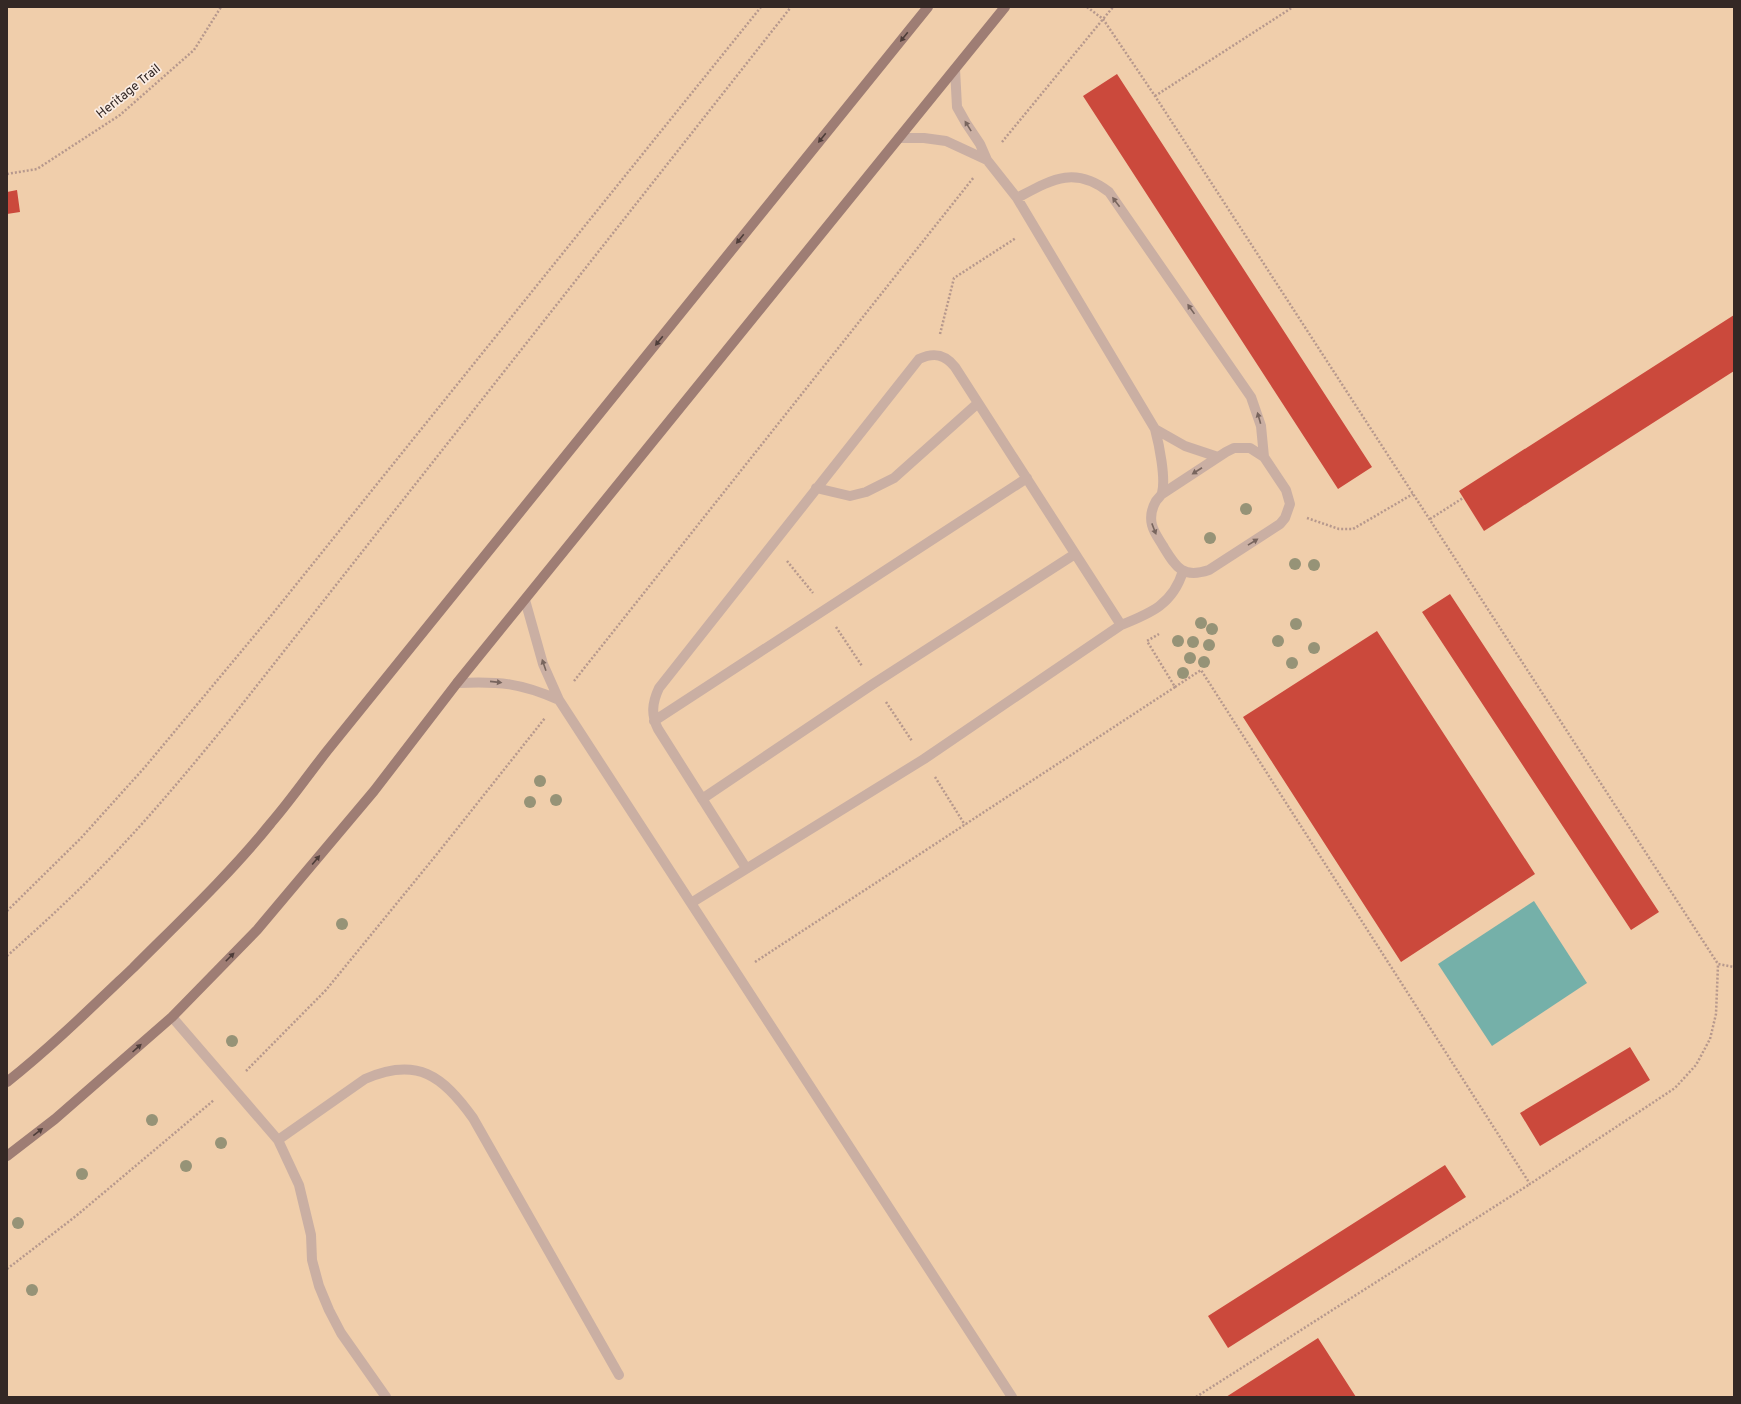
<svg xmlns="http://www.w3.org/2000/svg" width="1741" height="1404" font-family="Overpass,sans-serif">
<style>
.sand{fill:#f0ceab}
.water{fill:#75b0a9}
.building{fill:#cb493c}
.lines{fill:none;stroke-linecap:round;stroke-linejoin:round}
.path{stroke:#b6988d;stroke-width:2.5;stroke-dasharray:2 2;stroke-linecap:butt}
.lane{stroke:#caafa3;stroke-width:10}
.secondary{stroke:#9e7d74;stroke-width:10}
.tree{fill:#969377}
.oneway{fill:#4e3d39}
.oneway2{fill:#78655e}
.labels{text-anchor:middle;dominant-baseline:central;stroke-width:3.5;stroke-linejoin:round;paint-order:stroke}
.street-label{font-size:13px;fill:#342825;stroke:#faece3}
</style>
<rect width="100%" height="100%" fill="#f2e1d7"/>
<!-- sand -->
<path class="sand" d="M7 7H1734V1397H7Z"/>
<!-- water -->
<path class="water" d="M1534 901 1587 983 1492 1046 1438 964Z"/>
<!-- building -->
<path class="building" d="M1117 74 1372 467 1338 489 1083 96Z
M17 190 20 212 7 214V192Z
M1734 315V371L1484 531 1459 491Z
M1450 594 1659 912 1631 930 1422 612Z
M1377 631 1535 874 1401 962 1243 717Z
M1630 1047 1650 1080 1540 1146 1520 1113Z
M1445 1165 1466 1197 1228 1348 1208 1316Z
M1318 1338 1356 1397H1226Z"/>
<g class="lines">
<!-- path -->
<path class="path" d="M1087 7 1103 19 1155 96 1718 964 1734 967
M1155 96 1293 7
M1002 142 1113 7
M7 174 37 169 120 115 194 50 221 7
M940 334 954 278 1016 238
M1307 518 1339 529H1353L1413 494
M1430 519 1463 498
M787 561 813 593
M836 627 862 666
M574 681 974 177
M1175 687 1201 670 1530 1184 1675 1088 1696 1065 1710 1039 1716 1014 1718 965
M886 702 912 741
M935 777 965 825
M7 911 81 838 145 767 270 617 761 7
M7 956C44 923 81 889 115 853 155 811 192 766 229 721L791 7
M755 962 1175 687 1147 641 1159 634
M246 1071 326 990 437 854 545 718
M7 1269 76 1216 214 1100
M1196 1397 1530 1184"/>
<!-- lane -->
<path class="lane" d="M955 69 957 107 966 123 980 144 987 160 1017 198 1155 429C1159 444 1166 478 1162 493 1161 496 1158 498 1156 501 1152 508 1150 517 1152 525 1154 533 1159 539 1163 546 1176 567 1182 579 1209 570L1280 524 1285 518 1290 504 1286 490 1264 457 1250 448H1234L1226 452 1162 494
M899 138H924L946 141 987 160
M1017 198C1051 180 1074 165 1109 192L1251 397 1261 426 1264 457
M1155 429 1185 446 1218 457
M816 488 850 496 866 492 894 478 978 403
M525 600 543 664 559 700 1012 1397
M457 683C499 681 521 683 559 700
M654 721 1027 478
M702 799 873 684 1075 554
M746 868 658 729C651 715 652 703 659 688L919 359C934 352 945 354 955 367L1121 625
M691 903 924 759 1121 625C1151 613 1173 604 1183 571
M172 1017 278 1140 299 1185 311 1235 312 1260 319 1286 329 1310 341 1333 386 1397
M278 1140 365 1079C417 1056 443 1076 473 1118L619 1375"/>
<!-- secondary -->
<path class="secondary" d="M7 1082C51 1047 92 1007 133 968 180 921 229 875 271 823 291 800 308 775 327 751L928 7
M7 1156 55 1119 172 1017 257 930 374 791 457 683 1005 7"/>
</g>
<!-- trees -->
<g class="tree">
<circle cx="1246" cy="509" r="6"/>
<circle cx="1210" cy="538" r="6"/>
<circle cx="1295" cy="564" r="6"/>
<circle cx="1314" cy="565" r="6"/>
<circle cx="1201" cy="623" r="6"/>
<circle cx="1296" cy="624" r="6"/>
<circle cx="1212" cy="629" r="6"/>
<circle cx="1178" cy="641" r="6"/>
<circle cx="1278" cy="641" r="6"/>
<circle cx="1193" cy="642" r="6"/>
<circle cx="1209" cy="645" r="6"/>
<circle cx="1314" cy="648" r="6"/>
<circle cx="1190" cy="658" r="6"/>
<circle cx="1204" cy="662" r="6"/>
<circle cx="1292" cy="663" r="6"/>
<circle cx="1183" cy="673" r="6"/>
<circle cx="540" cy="781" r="6"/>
<circle cx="556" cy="800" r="6"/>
<circle cx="530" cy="802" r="6"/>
<circle cx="342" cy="924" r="6"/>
<circle cx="232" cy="1041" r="6"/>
<circle cx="152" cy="1120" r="6"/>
<circle cx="221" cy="1143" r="6"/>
<circle cx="186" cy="1166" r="6"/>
<circle cx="82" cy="1174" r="6"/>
<circle cx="18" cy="1223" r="6"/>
<circle cx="32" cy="1290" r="6"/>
</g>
<!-- one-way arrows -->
<defs><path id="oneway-solid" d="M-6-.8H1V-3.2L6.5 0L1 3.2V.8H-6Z"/></defs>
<g class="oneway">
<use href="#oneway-solid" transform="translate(904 37) rotate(129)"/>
<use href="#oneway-solid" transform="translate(822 138) rotate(129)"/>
<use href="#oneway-solid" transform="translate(740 239) rotate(129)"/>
<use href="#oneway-solid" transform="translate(659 341) rotate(129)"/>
<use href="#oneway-solid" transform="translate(316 860) rotate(-50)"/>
<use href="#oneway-solid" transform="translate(230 957) rotate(-45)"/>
<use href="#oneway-solid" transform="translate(137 1048) rotate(-42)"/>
<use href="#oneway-solid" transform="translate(38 1132) rotate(-38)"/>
</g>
<g class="oneway2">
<use href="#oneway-solid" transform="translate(968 126) rotate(-122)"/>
<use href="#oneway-solid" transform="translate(1116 202) rotate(-127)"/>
<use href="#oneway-solid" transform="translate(1191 309) rotate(-125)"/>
<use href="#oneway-solid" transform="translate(1259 418) rotate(-106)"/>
<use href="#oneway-solid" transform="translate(1197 471) rotate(147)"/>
<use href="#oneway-solid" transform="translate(1154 529) rotate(69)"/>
<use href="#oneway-solid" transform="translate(1253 542) rotate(-32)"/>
<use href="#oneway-solid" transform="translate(544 665) rotate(-109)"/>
<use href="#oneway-solid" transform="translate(496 682) rotate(6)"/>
</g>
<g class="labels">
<!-- street labels -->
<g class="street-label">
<text transform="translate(129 92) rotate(-39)">Heritage Trail</text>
</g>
</g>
<!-- border -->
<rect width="1741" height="1404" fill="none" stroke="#342825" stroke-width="16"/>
</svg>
